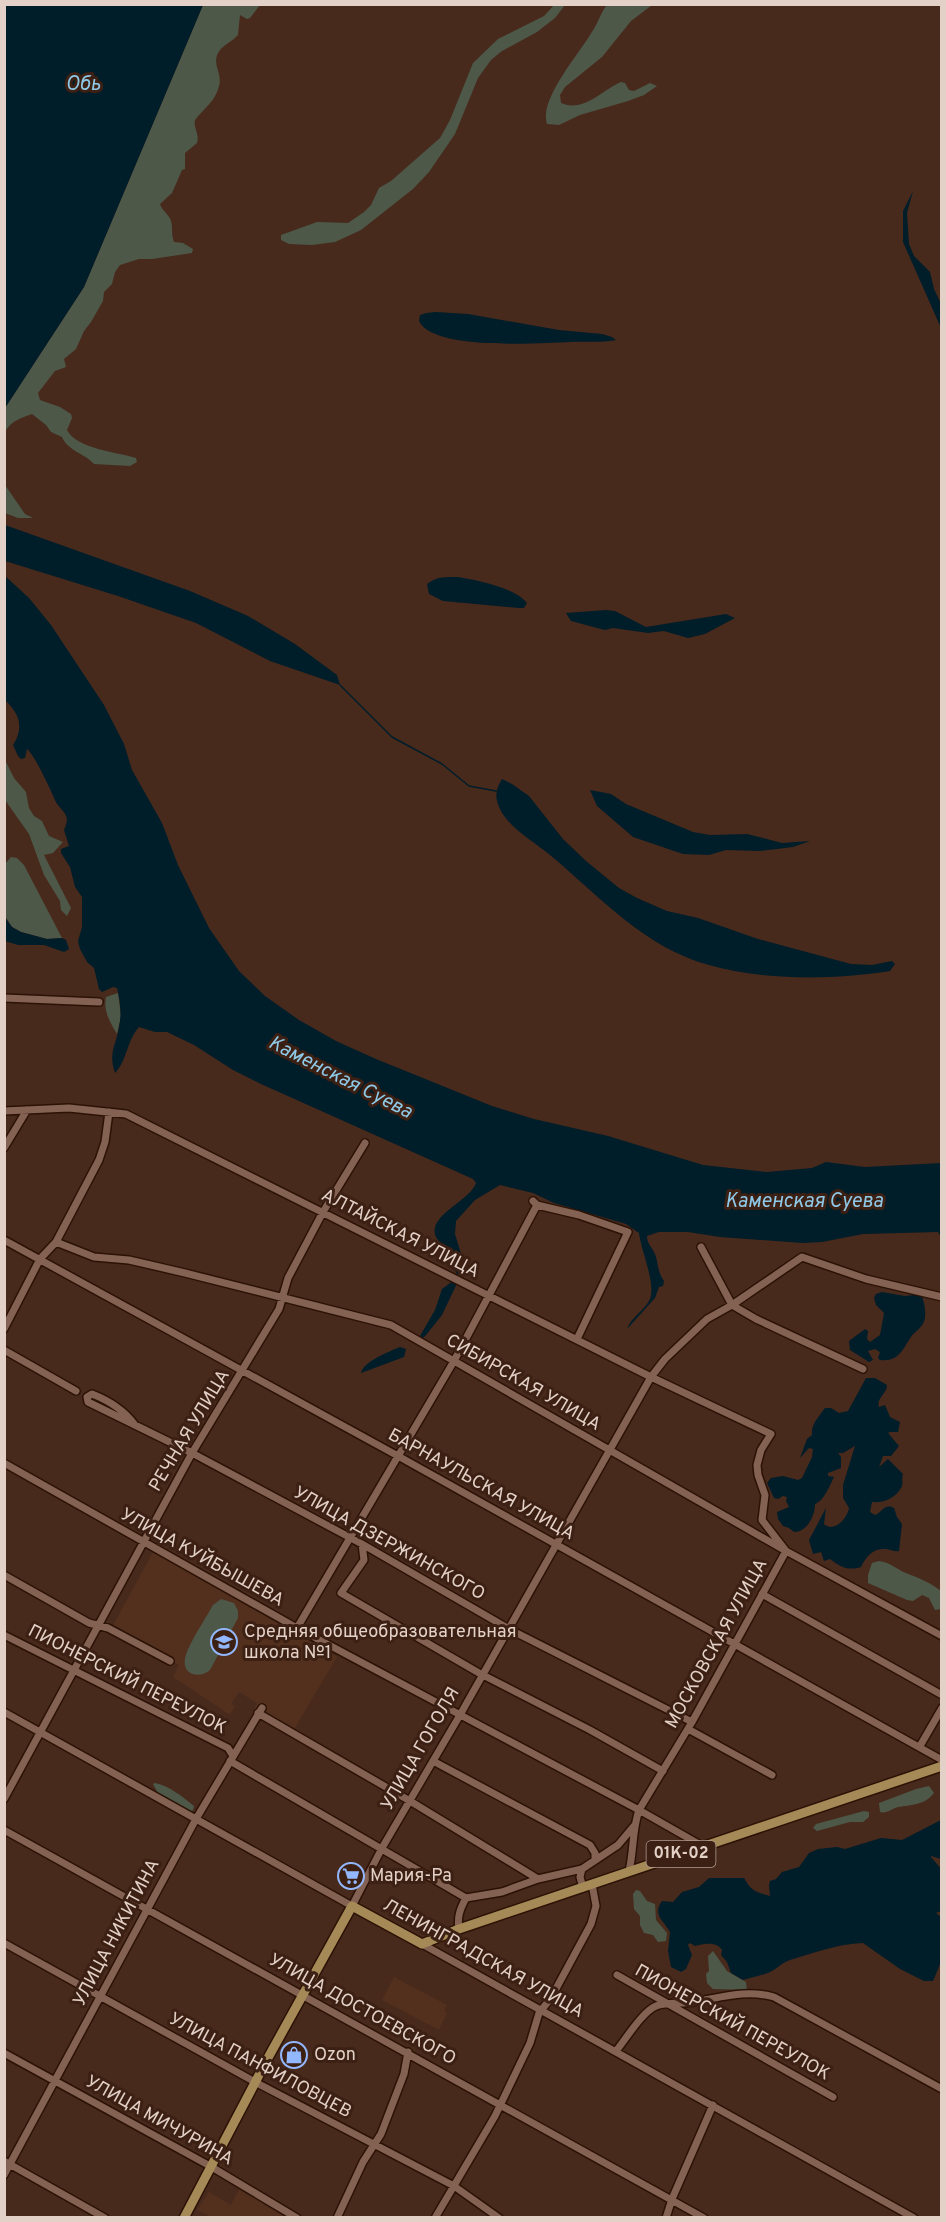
<svg xmlns="http://www.w3.org/2000/svg" width="946" height="2222" font-family="Overpass,sans-serif">
<style>
.built{fill:#532f1e}
.green{fill:#4d5849}
.water{fill:#001d2a}
.lines{fill:none;stroke-linecap:round;stroke-linejoin:round}
.stream{stroke:#001d2a;stroke-width:1.5}
.minor-casing{stroke:#2c1205;stroke-width:10}
.major-casing{stroke:#2c1205;stroke-width:12}
.minor{stroke:#836253;stroke-width:7}
.major{stroke:#a58a57;stroke-width:9}
.labels{text-anchor:middle;dominant-baseline:central;stroke-width:6;stroke-linejoin:round;paint-order:stroke}
.shield{fill:#3c2013;stroke:#b19b91;stroke-width:1.5}
.shield-label{font-size:16px;font-weight:bold;fill:#e3d0c7}
.street-label{font-size:18px;fill:#e3d0c7;stroke:#3c2013}
.poi-label{font-size:18px;fill:#e3d0c7;stroke:#3c2013;text-anchor:start}
.water-label{font-size:20px;font-style:italic;fill:#8ec9e8;stroke:#3c2013}
</style>
<rect width="100%" height="100%" fill="#472a1c"/>
<!-- built -->
<path class="built" d="M153 1552 337 1657 293 1731 254 1708 257 1703 239 1692 231 1704 235 1706 230 1715 173 1677 179 1665 112 1627Z
M394 1977 447 2005 444 2011 447 2013 439 2030 382 2000Z
M239 2189 285 2217H211L197 2210 209 2192 231 2205Z"/>
<!-- green -->
<path class="green" d="M555 4 565 5 555 18 537 32 502 51 491 60 478 78 455 134 429 172 413 189 361 230 335 242 312 245 289 244 281 240V235L317 222 348 223 364 212 371 205 379 188 391 181 440 138 450 120 473 63 498 39 544 16Z
M608 4 652 5 631 21 602 57 565 87 560 95 561 103C584 113 602 90 621 82L625 83 629 90 634 91 650 83 657 86 644 95 628 101 580 115 559 125 547 124C538 98 584 49 596 25 600 18 602 10 608 4Z
M203 5H260L250 18 247 19 240 15 238 35C233 41 225 44 220 50 210 63 223 73 219 86 215 102 204 108 195 120 193 128 200 134 197 143L185 153V169L182 170 172 193 160 204C162 211 169 214 171 221 173 228 171 234 174 242L183 243 193 249 192 253 152 259H139L120 265 115 272 112 284 104 292 103 301 91 322 84 331 76 349 64 359 66 367 55 371 38 393 40 400 60 407 71 414 72 418 67 430C77 449 117 452 136 458L137 462 130 466 94 464C84 453 68 451 62 437L51 432 46 425 32 414C21 418 8 422 5 434V408L84 287Z
M5 485 25 514 33 518H18L5 513Z
M5 760 14 778 26 792 29 808 34 816 42 821 49 836 63 842 53 853 44 855 71 908 67 916 61 910 60 901 44 875 29 834 5 800Z
M11 857 17 858 24 865 62 938 47 939 21 932 12 927 5 916V864Z
M118 993 121 1016 117 1034C110 1022 103 1011 106 997Z
M879 1561C890 1562 896 1569 906 1573 919 1578 931 1583 941 1591V1609L935 1610 929 1598 922 1595 913 1601 907 1600 868 1583V1575L872 1563Z
M221 1599 234 1603 238 1611V1618L210 1670C200 1679 182 1675 185 1659 187 1646 206 1618 213 1605Z
M155 1783C170 1786 181 1796 194 1806L193 1810 190 1812 158 1793 153 1784Z
M929 1786 934 1793C925 1805 911 1805 898 1807 891 1809 887 1814 880 1812L879 1803 916 1789Z
M864 1811 869 1812V1817L863 1822H850L817 1831 813 1828 816 1824Z
M636 1890 640 1891 647 1901 655 1904 656 1920 667 1933 666 1941 658 1942 653 1935 644 1933 640 1925V1916L634 1909 633 1894Z
M713 1951 727 1971 746 1982 747 1990 713 1989 707 1983 706 1974 709 1971 708 1956Z"/>
<!-- water -->
<path class="water" d="M5 4 203 5 84 287 5 408Z
M913 191 907 213 909 244 914 256 930 272 934 289 941 304V328L903 242V211Z
M436 312 468 314 559 330 602 334 612 337 616 340C601 343 585 341 570 342 540 343 433 351 419 321L420 315 426 313Z
M5 525 190 591 248 616 295 644 337 675 340 685 270 661 196 623 118 596 5 561Z
M4 575 29 598 51 625 104 705 124 744 132 770 162 823 178 865 209 928 239 971 265 996 299 1020 336 1041 376 1059 492 1106 534 1119 608 1136 703 1165 767 1172 812 1168 826 1162 865 1167 941 1163V1237L938 1232 863 1234 822 1242 803 1243 720 1237 688 1232H659L647 1236C647 1244 652 1247 655 1254 659 1265 657 1271 664 1281L663 1286 659 1287 655 1298 627 1329C631 1317 645 1310 650 1299 656 1283 641 1251 639 1233L626 1224 554 1203 533 1193 500 1185 475 1200 456 1221 455 1234 462 1257 461 1275 442 1315 426 1335 423 1338 420 1336 435 1310 442 1289 457 1278V1274L453 1267 454 1254C449 1249 439 1243 436 1237 426 1216 470 1201 476 1183L473 1179 261 1084 233 1070 194 1045 167 1032H155L139 1027C127 1040 127 1061 115 1073 108 1052 116 1046 119 1027 122 1014 120 1000 117 988L113 987 102 992 99 989 94 968 87 962 80 949 78 941 82 927V897L75 887 70 867 61 853V849L69 846 64 830C66 825 68 821 66 816 64 810 57 806 55 800 51 790 34 754 27 749L25 758 21 759 18 756 13 745C24 728 20 714 5 700Z
M458 577C476 580 516 588 527 603L524 608H519L443 601 429 594 427 584C437 576 447 577 458 577Z
M606 610 615 611 646 627 726 614 735 618 705 634 688 638 664 631 648 633 613 628 605 630 597 628 571 621 566 613Z
M502 779 512 784 529 796 563 839 586 861 619 888 637 898 667 911 698 918 758 939 851 964 872 965 892 961 895 964 890 971C832 980 766 981 709 965 645 948 599 896 550 855 532 840 503 825 497 801 495 792 498 786 502 779Z
M590 790 611 794 626 804 693 832 710 835 747 834 782 843 810 841 793 847 760 851 726 850 709 855 683 854 633 837 597 806Z
M4 916 12 927 21 932 47 939 62 938 66 940 69 949 64 952 44 945H18L5 941Z
M882 1292 905 1296 921 1294C924 1302 926 1309 925 1318 923 1328 916 1330 911 1337 902 1350 899 1362 880 1360L878 1358 880 1352 875 1349 868 1351 873 1360 869 1362 850 1350 849 1341 865 1329 868 1331 867 1339 870 1342 880 1335 884 1313 876 1305 874 1298 876 1294Z
M400 1347 406 1349 404 1357 361 1373C363 1362 388 1352 400 1347Z
M866 1378H875L887 1385C887 1394 876 1398 879 1407L885 1405 890 1417 900 1422 898 1432H890L888 1433 899 1446 891 1456H883L879 1467 888 1459 903 1474C901 1479 904 1484 901 1488 894 1499 884 1503 872 1502L870 1512 875 1515C883 1512 884 1503 894 1508L897 1517 902 1524 899 1551C893 1552 890 1549 884 1549 873 1548 865 1558 861 1567 848 1571 840 1567 830 1559L824 1561 821 1552 813 1554 809 1540 826 1508 824 1524C834 1533 847 1519 849 1508L843 1498V1485L855 1446 843 1453H838L841 1457V1468L828 1473V1476L834 1477C830 1485 824 1501 815 1504 815 1516 807 1532 794 1532L789 1528 783 1526 778 1519 777 1512 789 1507 786 1501 787 1497 783 1496 778 1499 774 1498 767 1483 771 1478 783 1476 798 1480 802 1478 812 1457 813 1449 809 1448 800 1458 807 1439 812 1435C811 1424 818 1418 825 1408H831L839 1413 848 1411Z
M941 1820V1859L931 1856V1857L942 1870 941 1911 936 1913 941 1917V1962L933 1981H924L900 1969 863 1943C837 1944 814 1953 790 1960 781 1963 777 1969 770 1972 764 1975 750 1978 743 1980L731 1973 727 1962 721 1955 722 1950C716 1941 703 1944 695 1946L690 1943 688 1945 692 1955 686 1969 681 1972 671 1967 668 1951 670 1932C664 1921 652 1915 662 1901L673 1902 682 1892 699 1887 709 1878H744C752 1892 756 1892 770 1896L769 1885 770 1881 776 1879 782 1872 799 1867 809 1853 818 1849 837 1847 845 1849 881 1838 902 1840Z"/>
<g class="lines">
<!-- stream -->
<path class="stream" d="M340 685 392 737 442 764 469 786 496 791"/>
<defs>
<path id="minor" d="M4 998 99 1002
M4 1111 69 1108 126 1114 651 1377 771 1434 761 1450 757 1465 758 1475 765 1495 762 1520 786 1551 692 1722 639 1810C632 1830 634 1850 629 1871
M4 1148 27 1110
M533 1201 537 1205 579 1215 628 1232 577 1339
M4 1240 398 1456 942 1760
M56 1242 94 1257 129 1260 185 1273 391 1325 786 1551 942 1636
M701 1247 732 1305 756 1319 863 1369
M4 1329 40 1259 56 1242 99 1160 105 1142 109 1112
M4 1350 76 1391
M135 1425C124 1410 110 1401 92 1394L87 1397 88 1402 192 1453 362 1544 509 1629 692 1722
M4 1463 297 1628 639 1810 704 1847
M362 1544 364 1560 341 1593 479 1673 590 1730 663 1771
M4 1575 89 1623 108 1628 170 1661
M762 1594 942 1695
M297 1628 454 1361 537 1205
M4 1635 228 1748 233 1756
M4 1712 352 1906 382 1848 460 1715 651 1377 665 1359 707 1319 732 1305 802 1257 866 1279 942 1297
M258 1713 410 1801 538 1879
M688 1729 772 1775
M920 1746 942 1708
M230 1761 466 1898C460 1909 457 1917 459 1929
M433 1761 590 1845 595 1853V1860
M4 1799 192 1453 279 1309 288 1278 323 1212 365 1143
M4 1830 704 2218
M582 1869 580 1877 583 1888
M466 1898 502 1892 538 1879 582 1869 618 1845 634 1826
M4 1943 255 2082 454 2186 499 2218
M422 1944 914 2218
M617 1975 833 2097
M616 2051C626 2039 642 2012 656 2006 666 2002 681 2004 693 2002 720 1998 746 1989 774 1997L942 2089
M4 2053 210 2166 297 2218
M4 2161 105 2218
M4 2175 196 1819 262 1708
M337 2218 363 2162 381 2134 404 2074 408 2052
M435 2218 495 2116 530 2043 539 2013 551 1998 591 1924 596 1906 592 1884
M666 2218 672 2199 713 2105"/>
<path id="major" d="M184 2218 269 2056 352 1906 422 1944 459 1929 942 1766"/>
</defs>
<!-- minor casing -->
<use href="#minor" class="minor-casing"/>
<!-- major casing -->
<use href="#major" class="major-casing"/>
<!-- minor -->
<use href="#minor" class="minor"/>
<!-- major -->
<use href="#major" class="major"/>
</g>
<!-- icons -->
<defs>
<symbol id="school-ring" viewBox="-11 -11 22 22"><circle r="9.5" fill="#3c2013" stroke="#93b7fd" stroke-width="1.5"/><path d="M0-5L7-2L0 1L-7-2ZM-4 1L0 2.5L4 1V4Q0 6-4 4Z" fill="#93b7fd"/></symbol>
<symbol id="supermarket-ring" viewBox="-11 -11 22 22"><circle r="9.5" fill="#3c2013" stroke="#93b7fd" stroke-width="1.5"/><path d="M-6-5.5h2.5l.6 2H6L4.5 2H-2.5L-4.4-4H-6ZM-1.5 3.2a1.3 1.3 0 1 0 .1 0ZM3 3.2a1.3 1.3 0 1 0 .1 0Z" fill="#93b7fd"/></symbol>
<symbol id="shop-ring" viewBox="-11 -11 22 22"><circle r="9.5" fill="#3c2013" stroke="#93b7fd" stroke-width="1.5"/><path d="M-5-2.5h2.3a2.7 3.5 0 0 1 5.4 0H5L5.5 6h-11ZM-1.5-2.5h3a1.5 2.3 0 0 0-3 0Z" fill="#93b7fd"/></symbol>
</defs>
<g fill-rule="evenodd">
<use href="#school-ring" x="209" y="1627" width="30" height="30"/>
<use href="#supermarket-ring" x="336" y="1861" width="30" height="30"/>
<use href="#shop-ring" x="279" y="2040" width="30" height="30"/>
</g>
<g class="labels">
<!-- shield labels -->
<rect class="shield" x="646.5" y="1841" width="69" height="26" rx="4.5"/>
<g class="shield-label">
<text x="681" y="1854">01К-02</text>
</g>
<!-- street labels -->
<g class="street-label">
<text transform="translate(400 1234) rotate(27)">АЛТАЙСКАЯ УЛИЦА</text>
<text transform="translate(523 1383) rotate(30)">СИБИРСКАЯ УЛИЦА</text>
<text transform="translate(190 1431) rotate(-59)">РЕЧНАЯ УЛИЦА</text>
<text transform="translate(481 1485) rotate(29)">БАРНАУЛЬСКАЯ УЛИЦА</text>
<text transform="translate(389 1544) rotate(29)">УЛИЦА ДЗЕРЖИНСКОГО</text>
<text transform="translate(202 1558) rotate(29)">УЛИЦА КУЙБЫШЕВА</text>
<text transform="translate(717 1644) rotate(-61)">МОСКОВСКАЯ УЛИЦА</text>
<text transform="translate(127 1680) rotate(27)">ПИОНЕРСКИЙ ПЕРЕУЛОК</text>
<text transform="translate(421 1749) rotate(-60)">УЛИЦА ГОГОЛЯ</text>
<text transform="translate(117 1933) rotate(-62)">УЛИЦА НИКИТИНА</text>
<text transform="translate(483 1959) rotate(29)">ЛЕНИНГРАДСКАЯ УЛИЦА</text>
<text transform="translate(362 2010) rotate(29)">УЛИЦА ДОСТОЕВСКОГО</text>
<text transform="translate(732 2023) rotate(29)">ПИОНЕРСКИЙ ПЕРЕУЛОК</text>
<text transform="translate(260 2066) rotate(28)">УЛИЦА ПАНФИЛОВЦЕВ</text>
<text transform="translate(159 2121) rotate(29)">УЛИЦА МИЧУРИНА</text>
</g>
<!-- poi labels -->
<g class="poi-label">
<text x="244" y="1632">Средняя общеобразовательная<tspan x="244" dy="21">школа №1</tspan></text>
<text x="370" y="1876">Мария-Ра</text>
<text x="314" y="2055">Ozon</text>
</g>
<!-- water labels -->
<g class="water-label">
<text x="83" y="85">Обь</text>
<text transform="translate(340 1078) rotate(27)">Каменская Суева</text>
<text x="804" y="1202">Каменская Суева</text>
</g>
</g>
<!-- border -->
<rect width="946" height="2222" fill="none" stroke="#e3d0c7" stroke-width="12"/>
</svg>
